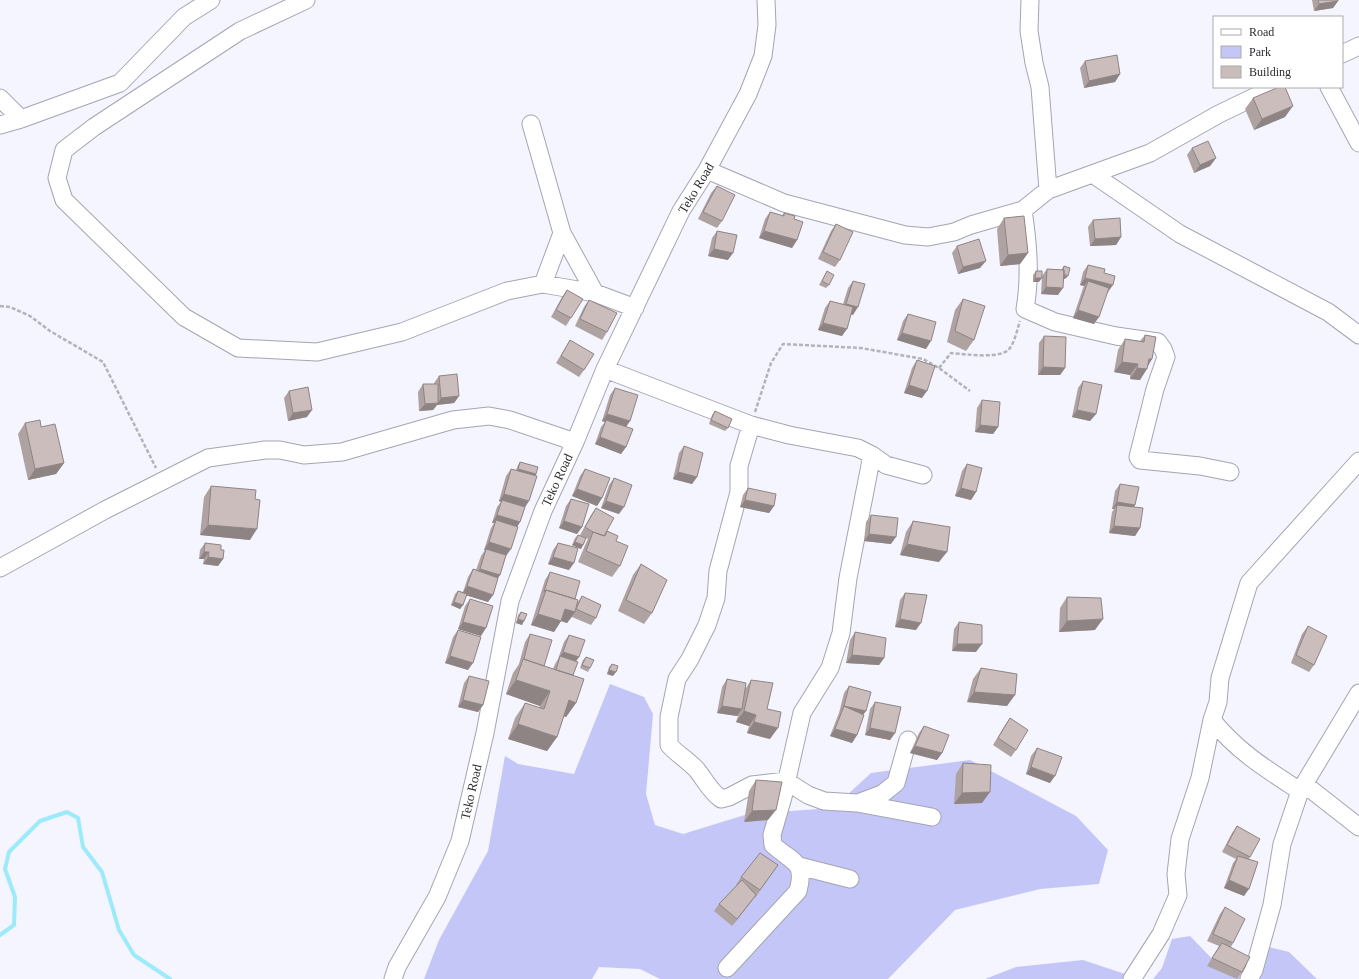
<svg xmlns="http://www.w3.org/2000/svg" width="1359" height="979" font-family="'Times New Roman',serif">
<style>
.green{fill:#c3c6f6}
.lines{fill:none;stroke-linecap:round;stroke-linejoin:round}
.stream{stroke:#9ceafa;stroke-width:4}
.minor-casing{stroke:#a4a5b0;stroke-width:19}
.path{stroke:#b3b4bb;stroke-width:2.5;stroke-dasharray:4 2;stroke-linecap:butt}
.minor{stroke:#fff;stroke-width:17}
.wall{fill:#afa3a2}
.shaded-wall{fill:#8e8484}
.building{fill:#cbbdbc;stroke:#8e8484}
.labels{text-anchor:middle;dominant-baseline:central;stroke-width:4;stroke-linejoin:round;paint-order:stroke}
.street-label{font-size:13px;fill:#2c2c30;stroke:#fff}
</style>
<rect width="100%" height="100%" fill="#f4f5fe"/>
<!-- green -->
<path class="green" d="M610 684 644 697 653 714 646 794 655 825 683 834 748 814 833 808 871 773 970 760 1076 816 1108 850 1099 884 1040 889 955 910 888 979H660L640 969 599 967 592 979H424L439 940 488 851 505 756 518 764 574 774Z
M1190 936 1220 967 1245 970 1265 946 1289 952 1317 979H1153L1162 968 1172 939Z
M1083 960 1140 979H985L1016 967Z"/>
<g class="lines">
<!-- stream -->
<path class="stream" d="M0 935 14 925 15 897 5 869 9 852 40 821 67 812 78 818 83 847 102 872 119 930 134 955 170 979"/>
<defs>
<path id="minor" d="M306 0 240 31 94 127 64 150 57 178 64 200 184 317 238 348 317 352 402 332 507 291 543 284 595 293 635 308
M1030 0 1029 31 1034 63 1040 87 1048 190
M1342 54 1359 46
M1329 87 1359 143
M0 98 21 119
M531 124 562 233 595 293
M0 125 21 119 120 83 184 17 211 0
M707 170 784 203 905 235 928 237 954 232 971 225 1023 210 1048 190 1150 153 1219 114 1275 87
M1094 175 1180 234 1328 312 1359 335
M1023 210C1028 243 1031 276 1025 309L1055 322 1116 336 1158 342 1163 349 1166 357 1155 389 1138 457 1140 460 1200 466 1230 472
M543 284 562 233
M605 369 751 425 789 435 858 448 872 455 886 465 923 475
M751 425 739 466V492L718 571 716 598 707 625 690 659 677 679 669 717V745C677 754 689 761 697 770 705 780 710 791 721 799L729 797 752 785 786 781 808 795 824 801 857 803 932 817
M0 568 105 510 208 458 265 450H280L304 455 342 452 453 420 489 416 510 420 575 442
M1212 720C1238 752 1266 769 1300 791
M1304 784 1359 827
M858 803 882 794 896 783 908 740
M799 866 850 879
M727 968 798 891C806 861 793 863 773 845L772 835 783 797 802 713 830 668 841 633 848 578 872 455
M393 979 397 967 437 897 460 841 485 733 510 601 543 511 575 442 605 369 681 211 707 170 748 94 763 56 767 25 766 0
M1132 979 1161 934 1178 895 1176 874 1180 839 1200 778 1212 720 1218 702 1220 678 1249 583 1359 461
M1249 979 1254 970 1272 905 1282 844 1300 791 1359 693"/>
</defs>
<!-- minor casing -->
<use href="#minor" class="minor-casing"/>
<!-- path -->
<path class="path" d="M0 306 10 307 30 316 50 331 103 362 156 468
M939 368 951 353C965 354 1002 360 1010 348 1015 341 1017 330 1020 321
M755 412 771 363 783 344 861 348 923 359 939 368 970 391"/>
<!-- minor -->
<use href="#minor" class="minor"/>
</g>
<!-- wall -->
<path class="wall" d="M1312 0H1338V1L1333 8 1314 11Z
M1085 61 1120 74 1115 82 1084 88 1080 68Z
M1253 98 1285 117 1254 130 1245 109Z
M1192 148 1216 158 1210 166 1194 173 1187 155Z
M717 186 722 221 717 228 698 219 711 193Z
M770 212 782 216 784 213 794 219 797 240 792 248 759 238 765 219Z
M1004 218 1028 253 1020 264 1000 266 997 229Z
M1093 220 1121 237 1116 245 1090 246 1088 227Z
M836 224 840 260 835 267 818 259 831 231Z
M717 231 728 260 708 256 712 238Z
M957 246 980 268 958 274 952 253Z
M1088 265 1104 273 1108 292H1107L1094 324 1073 318 1083 288 1084 286 1080 285 1083 272Z
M1064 266 1065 279H1064L1058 295 1041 294 1042 276 1047 269 1061 270Z
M827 271 829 285 826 288 819 285Z
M1036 271 1039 282H1033V275Z
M853 281V315L851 314 842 336 818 330 825 308 830 301 843 304 848 288Z
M567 290 571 318 566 326 551 317 562 297Z
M963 299 974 340 966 351 947 342 955 310Z
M589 300 607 332 602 340 575 326 584 307Z
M908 314 926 349 897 340 903 321Z
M1145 335 1152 359 1140 380 1130 379V375L1114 372 1118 350 1125 339 1140 341Z
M1044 336 1065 368 1060 375H1038L1039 343Z
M570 340 584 370 579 377 556 363Z
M917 360 922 398 904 393 912 368Z
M439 376 459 396 454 403 437 405 433 410 419 411 418 392 423 384H434V383Z
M1083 381 1096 414 1090 421 1072 417 1078 388Z
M615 388 630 421 626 427V447L621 454 595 444 601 427 605 422 602 421 610 395Z
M289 391 307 417 288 421 284 398Z
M982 400 998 427 993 434 975 432 977 408Z
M715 411 728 428 725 431 709 424 712 415Z
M25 423 41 427 64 463 56 474 28 480 18 434Z
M684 446 697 477 692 484 673 479 679 453Z
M520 462 536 474 535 476 520 522 517 527 506 556 500 575 498 578 493 595 488 602 466 595 463 605 460 609 451 605 455 594 458 591 463 592 468 577 473 569 476 570 481 556 485 550H484L491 528 494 523H492L497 507 501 502 499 501 506 476 511 469 516 470 518 465Z
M967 464 976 492 971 500 955 496 962 471Z
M585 469 602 498 597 506 572 496 580 476Z
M614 478 619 514 601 508 609 485Z
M1120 484 1135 505 1134 507 1140 528 1135 536 1109 533 1112 512 1114 509H1112L1115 491Z
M211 486 255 499 250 540 200 535 204 497Z
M748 488 774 506 769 513 740 507 743 495Z
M571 499 582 527 577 534 559 528 566 506Z
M596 508 604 534 607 531 616 541 620 566 612 577 578 562 586 543 588 539 586 538 583 545 581 549 572 545 575 538 578 535 585 538 580 535 591 515Z
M871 515 891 544 864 541 866 522Z
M913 521 939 562 900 555 906 532Z
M205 543 221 550 223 559 218 566 203 564 204 559H199L200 550Z
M558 543 569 570 548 564 553 550Z
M641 564 652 613 644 624 618 611 633 575Z
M550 572 575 599 578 602 582 596 596 618 591 625 572 617 567 623 561 621 554 632 531 625 545 580Z
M905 593 916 630 895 627 900 600Z
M1067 597 1095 630 1059 632 1060 608Z
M470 599 481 636 458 629 465 606Z
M521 612 522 625 516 623 518 615Z
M959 622 976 652 952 651 954 629Z
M1308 626 1314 665 1309 672 1291 663 1302 634Z
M458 630 468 670 445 663 453 637Z
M855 632 884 658 879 665 846 663 850 640Z
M530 634 544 666 553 669 555 664 558 659 564 642 569 635 579 657 575 662 573 675 576 703 566 717 564 716 557 737 547 751 508 739 515 718 525 703 539 708 540 706 506 694 513 673 519 664 525 642Z
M586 657 590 668 588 672 580 668 583 660Z
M612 664 613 676 607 674 609 667Z
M981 668 1007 706 967 702 973 679Z
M469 676 483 705 478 712 458 707 464 683Z
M727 679 746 688 751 680 767 709 770 739 747 733 749 726 736 722 738 716H737L717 713 722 687Z
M849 686 863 715 857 735 852 743 830 736 839 713 844 693Z
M875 702 895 733 890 740 865 735 870 709Z
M1010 718 1016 750 1011 757 993 745 1005 725Z
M924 726 942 753 937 760 910 753 919 733Z
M1037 748 1050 783 1026 774 1031 756Z
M963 763 982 803 954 804 956 774Z
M756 780 768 820 744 822 749 791Z
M1237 826 1250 857 1249 859 1244 896 1224 888 1233 863 1236 859 1222 852 1232 833Z
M778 865 755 898 754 897 732 926 714 911 719 904 737 885H736L741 877Z
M1225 907 1233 943 1231 947 1242 972 1237 979 1207 966 1219 946 1207 941 1220 914Z"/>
<!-- shaded-wall -->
<path class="shaded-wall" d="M1338 1 1333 8 1314 11 1319 4Z
M1120 74 1115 82 1084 88 1089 81Z
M1293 106 1285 117 1254 130 1262 119Z
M1216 158 1210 166 1194 173 1200 165Z
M764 231 797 240 792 248 759 238Z
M1121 237 1116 245 1090 246 1095 239Z
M714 249 733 253 728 260 708 256Z
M1028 253 1020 264 1000 266 1008 255Z
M986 261 980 268 958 274 963 267Z
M1061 274 1068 276 1065 279 1059 277Z
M1035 278H1042L1039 282H1033Z
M1085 278 1113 285 1108 292 1086 287 1088 281 1084 286 1080 285Z
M1046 287 1063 288 1058 295 1041 294Z
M846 304 858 307 853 315 841 311Z
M1078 310 1099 317 1094 324 1073 318Z
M823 323 847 329 842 336 818 330Z
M902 333 931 341 926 349 897 340Z
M1149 359H1152L1146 369H1147L1140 380 1130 379 1137 368Z
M1122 362 1138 364 1130 375 1114 372Z
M1043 367 1065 368 1060 375H1038Z
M909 385 927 391 922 398 904 393Z
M459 396 454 403 437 405 433 410 419 411 425 404 438 403 441 398Z
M312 410 307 417 288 421 293 413Z
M1077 410 1096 414 1090 421 1072 417Z
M607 414 630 421 625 428 606 420 605 422 602 421Z
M980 425 998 427 993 434 975 432Z
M600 437 626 447 621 454 595 444Z
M64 463 56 474 28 480 35 469Z
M518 469 536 474 534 478 516 472Z
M678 472 697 477 692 484 673 479Z
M961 488 976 492 971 500 955 496Z
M577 489 602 498 597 506 572 496Z
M504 494 529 501 524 509 502 500 501 502 499 501Z
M745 500 774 506 769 513 740 507Z
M606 501 624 507 619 514 601 508Z
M1117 502 1135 505 1130 513 1117 505 1114 509H1112Z
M497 515 520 522 515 530 496 520 494 523H492Z
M564 521 582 527 577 534 559 528Z
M208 525 257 529 250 540 200 535Z
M1114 526 1140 528 1135 536 1109 533Z
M869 534 896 537 891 544 864 541Z
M489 542 511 549 506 556 484 550Z
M575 542 583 545 581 549 572 545Z
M907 544 947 552 939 562 900 555Z
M204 552H209L204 559H199Z
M208 557 223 559 218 566 203 564Z
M553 557 574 563 569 570 548 564Z
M480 569 500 575 495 582 474 576Z
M467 586 493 595 488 602 462 594Z
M454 602 463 605 460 609 451 605Z
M565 609 575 612 567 623 561 621 554 632 531 625 538 614Z
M518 619 524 621 522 625 516 623Z
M900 619 921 623 916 630 895 627Z
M1103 619 1095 630 1059 632 1067 621Z
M463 622 486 628 481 636 458 629Z
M957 644H982L976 652 952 651Z
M563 652 579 657 574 664 560 656 558 659Z
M852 655 884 658 879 665 846 663Z
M450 656 473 663 468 670 445 663Z
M609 670 616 672 613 676 607 674Z
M516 680 550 691 540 706 506 694Z
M974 692 1015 695 1007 706 967 702Z
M463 700 483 705 478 712 458 707Z
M569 700 576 703 566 717 559 715Z
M722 706 742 709 737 716 717 713Z
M844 706 866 711 861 718Z
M744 711 756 715 749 726 736 722Z
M754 722 778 728 770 739 747 733Z
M518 724 557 737 547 751 508 739Z
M870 728 895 733 890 740 865 735Z
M835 729 857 735 852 743 830 736Z
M915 746 942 753 937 760 910 753Z
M1031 767 1055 776 1050 783 1026 774Z
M990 792 982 803 954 804 962 793Z
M776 810 768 820 744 822 752 811Z
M1229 880 1249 889 1244 896 1224 888Z
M756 895 751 902 732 926 737 919Z"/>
<!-- building -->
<path class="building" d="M1318 0H1338V1L1319 4Z
M1117 55 1120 74 1089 81 1085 61Z
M1279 87H1285L1293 106 1262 119 1253 98Z
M1208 141 1216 158 1200 165 1192 148Z
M717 186 735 195 722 221 703 212Z
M770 212 784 216V213L795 216 794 219 803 222 797 240 764 231Z
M1024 216 1028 253 1008 255 1004 218Z
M1120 218 1121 237 1095 239 1093 220Z
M836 224 853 232 840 260 823 252Z
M717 231 737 235 733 253 714 249Z
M979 239 986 261 963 267 957 246Z
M1088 265 1105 269 1104 273 1115 276 1113 285 1085 278Z
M1064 266 1070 268 1068 276 1064 274V270H1063Z
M1047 269 1064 270 1063 288 1046 287Z
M827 271 834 275 829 285 822 281Z
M1036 271H1042V278H1035Z
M853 281 865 284 858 307 846 304Z
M1088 281 1109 288 1099 317 1078 310Z
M567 290 583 299 571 318 556 310Z
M963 299 985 306 974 340 955 331Z
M589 300 617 313 607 332 580 319Z
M830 301 853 307 847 329 823 323Z
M908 314 936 322 931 341 902 333Z
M1145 335 1156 337 1152 359H1149L1147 369 1137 368 1138 364 1122 362 1125 339 1144 342Z
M1044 336 1066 337 1065 368 1043 367Z
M570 340 594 354 584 370 561 356Z
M917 360 935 366 927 391 909 385Z
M457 374 459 396 441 398 439 376Z
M1083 381 1102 385 1096 414 1077 410Z
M423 384H438V403L425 404Z
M308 387 312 410 293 413 289 391Z
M615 388 638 395 630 421 607 414Z
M982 400 1000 402 998 427 980 425Z
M715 411 732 419 728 428 711 420Z
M40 420 41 427 55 424 64 463 35 469 25 423Z
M606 420 633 429 626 447 600 437Z
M684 446 703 453 697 477 678 472Z
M520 462 538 467 536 474 518 469Z
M967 464 982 468 976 492 961 488Z
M511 469 537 476 529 501 504 494Z
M585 469 610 478 602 498 577 489Z
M614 478 632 485 624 507 606 501Z
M1120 484 1139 487 1135 505 1117 502Z
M211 486 256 490 255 499 260 500 257 529 208 525Z
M748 488 776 494 774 506 745 500Z
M571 499 589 504 582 527 564 521Z
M502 500 525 507 520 522 497 515Z
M1117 505 1143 508 1140 528 1114 526Z
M596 508 614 518 604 536 593 532 585 527Z
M871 515 898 518 896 537 869 534Z
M496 520 518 527 511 549 489 542Z
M913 521 950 527 947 552 907 544Z
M607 531 618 536 616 541 628 546 620 566 586 551 593 532 605 536Z
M578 535 586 538 583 545 575 542Z
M205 543 221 545V550H224L223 559 208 557 209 552H204Z
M558 543 578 548 574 563 553 557Z
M486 549 506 555 500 575 480 569Z
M641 564 667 580 652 613 626 600Z
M473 569 498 578 493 595 467 586Z
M550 572 580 581 575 599 546 590 544 592Z
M546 590 578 600 575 612 565 609 561 621 538 614Z
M458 591 467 594 463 605 454 602Z
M905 593 927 595 921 623 900 619Z
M582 596 601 605 596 618 576 609Z
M1067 597 1101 598 1103 619 1067 621Z
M470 599 493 606 486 628 463 622Z
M521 612 527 614 524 621 518 619Z
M959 622 982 625V644H957Z
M1308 626 1327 636 1314 665 1296 655Z
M458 630 481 637 473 663 450 656Z
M855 632 886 638 884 658 852 655Z
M530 634 552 640 544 666 524 659Z
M569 635 585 640 579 657 563 652Z
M560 656 578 662 573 675 556 670Z
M586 657 594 660 590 668 582 665Z
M523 659 584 679 576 703 569 700 557 737 518 724 525 703 544 709 550 691 516 680Z
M612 664 618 666 616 672 609 670Z
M981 668 1017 674 1015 695 974 692Z
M469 676 489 681 483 705 463 700Z
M727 679 746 683 742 709 722 706Z
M751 680 773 683 767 709 781 712 778 728 754 722 756 715 744 711Z
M849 686 871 692 866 711 844 706Z
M875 702 901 707 895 733 870 728Z
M844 706 864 715 857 735 835 729Z
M1010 718 1028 730 1016 750 998 738Z
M924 726 949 735 942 753 915 746Z
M1037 748 1062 757 1055 776 1031 767Z
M963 763 991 765 990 792 962 793Z
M756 780 782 782 776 810 752 811Z
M1237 826 1260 839 1250 857 1227 845Z
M760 853 778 865 760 890 741 877Z
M1238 856 1258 862 1249 889 1229 880Z
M742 880 756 895 737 919 719 904Z
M1225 907 1245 919 1233 943 1213 934Z
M1222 943 1250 957 1242 972 1212 958Z"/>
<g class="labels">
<!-- street labels -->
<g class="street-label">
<text transform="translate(696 188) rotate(-59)">Teko Road</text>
<text transform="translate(557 480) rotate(-65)">Teko Road</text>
<text transform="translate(471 792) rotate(-77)">Teko Road</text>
</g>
</g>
<!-- legend -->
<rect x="1213" y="16" width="130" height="72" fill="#ffffff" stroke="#ababac"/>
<rect x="1221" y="29" width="20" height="6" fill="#ffffff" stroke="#ababac"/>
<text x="1249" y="36" font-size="12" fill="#2c2c30">Road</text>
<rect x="1221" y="46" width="20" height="12" fill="#c3c6f6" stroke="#ababac"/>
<text x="1249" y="56" font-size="12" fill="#2c2c30">Park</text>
<rect x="1221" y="66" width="20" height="12" fill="#cbbdbc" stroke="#ababac"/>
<text x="1249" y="76" font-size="12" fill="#2c2c30">Building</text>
</svg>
